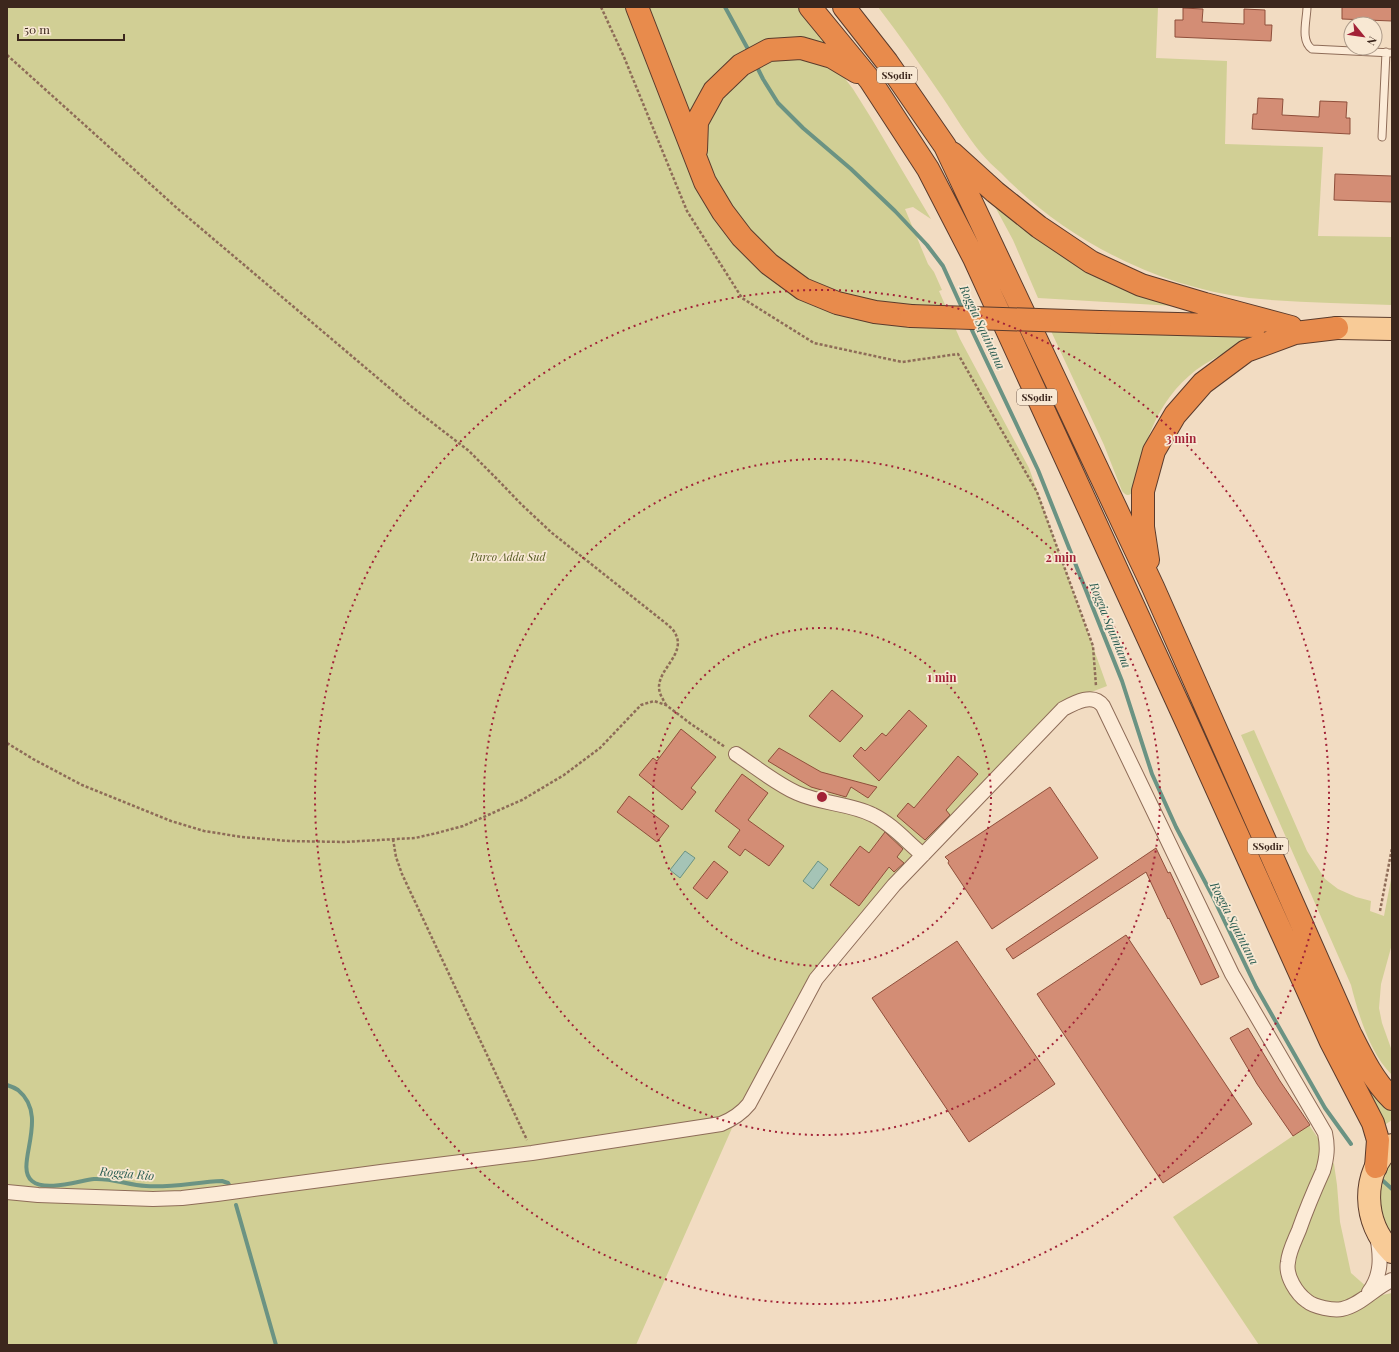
<svg xmlns="http://www.w3.org/2000/svg" width="1399" height="1352" font-family="'Playfair Display',serif">
<style>
.green{fill:#d1cf95}
.water{fill:#a5c4b6;stroke:#6b9383}
.lines{fill:none;stroke-linecap:round;stroke-linejoin:round}
.stream{stroke:#6b9383;stroke-width:4}
.building{fill:#d38d75;stroke:#8f4f3b}
.lane-casing{stroke:#8e6c58;stroke-width:9}
.street-casing{stroke:#8e6c58;stroke-width:16}
.primary-casing{stroke:#5b3b2c;stroke-width:24}
.highway-casing{stroke:#5b3b2c;stroke-width:24}
.path{stroke:#8e6c58;stroke-width:2.5;stroke-dasharray:3 2;stroke-linecap:butt}
.lane{stroke:#fcebd7;stroke-width:7}
.street{stroke:#fcebd7;stroke-width:14}
.primary{stroke:#f8cb97;stroke-width:22}
.highway{stroke:#e88b4c;stroke-width:22}
.highway-bridge-casing{stroke:#5b3b2c;stroke-width:24;stroke-linecap:butt}
.highway-bridge{stroke:#e88b4c;stroke-width:22}
.ring{fill:none;stroke:#a22237;stroke-width:2;stroke-dasharray:2 4}
.labels{text-anchor:middle;dominant-baseline:central;stroke-width:3.5;stroke-linejoin:round;paint-order:stroke}
.shield{fill:#f8e8d3;stroke:#746154;stroke-width:1}
.shield-label{font-size:10px;font-weight:bold;fill:#3c271d}
.park-label{font-size:11px;font-style:italic;fill:#555a22;stroke:#f8e8d3}
.water-label{font-size:12px;font-style:italic;fill:#2b5d52;stroke:#f8e8d3}
.centre{fill:#a22237;stroke:#f8e8d3;stroke-width:2}
.ring-label{font-size:12px;text-anchor:middle;font-weight:bold;fill:#a22237;stroke:#f8e8d3;stroke-width:3.5;stroke-linejoin:round;paint-order:stroke}
</style>
<rect width="100%" height="100%" fill="#f2dcc2"/>
<!-- green -->
<path class="green" d="M7 7H805L825 40 823 44 838 73 843 76 853 89 873 121 931 219 913 207 905 209 928 264 934 272 942 290 939 291 960 339 1029 468 1107 686 1063 703 889 883 809 977 744 1101 636 1345H7Z
M878 7H1158L1156 58 1227 61 1225 144 1323 147 1318 236 1392 237V305C1344 303 1296 303 1249 298 1156 286 1066 240 1001 173 994 167 987 160 981 153 967 136 955 116 943 98 922 67 901 37 878 7Z
M986 190 1191 307 1038 298 1013 240Z
M1051 331 1266 333C1243 345 1217 355 1196 370 1155 402 1144 445 1133 492 1129 496 1126 496 1122 491L1104 445Z
M1254 730 1307 851 1325 879 1338 889 1356 897 1371 901 1370 911 1384 916 1392 874V944L1381 984 1379 1008 1382 1023 1392 1051V1075C1370 1054 1358 1013 1351 985L1241 735Z
M1372 1092 1392 1108V1120L1383 1126 1371 1093Z
M1309 1125 1318 1138 1334 1164 1337 1185 1340 1222 1351 1273 1377 1296 1392 1293V1345H1259L1173 1217Z
M1392 1151V1249L1379 1229 1374 1183Z"/>
<!-- water -->
<path class="water" d="M685 851 695 858 680 878 670 870Z
M818 861 828 869 813 889 803 881Z"/>
<g class="lines">
<!-- stream -->
<path class="stream" d="M725 7 749 51
M757 67 763 79 778 103 803 128 851 169 895 211 927 245 943 266 963 310
M969 324 1038 470 1122 681 1152 774 1176 827 1212 895 1256 987 1325 1108 1351 1144
M7 1085C10 1086 15 1088 18 1090 51 1117 13 1166 32 1181 45 1192 78 1181 94 1179 112 1178 128 1185 146 1186 171 1188 196 1182 222 1181L228 1183 231 1188
M1381 1179 1392 1189
M236 1205 276 1345"/>
</g>
<!-- building -->
<path class="building" d="M1342 7H1392V21L1342 19Z
M1183 8 1203 9 1202 22 1244 24V9L1265 10V25H1272L1271 41 1175 37V20H1183Z
M1258 98 1283 99 1282 115 1319 117 1320 101 1347 102 1346 118H1350V134L1252 129 1253 114H1257Z
M1335 174 1392 176V202L1334 200Z
M832 690 863 716 840 742 809 716Z
M909 710 927 726 879 781 853 756 861 747 865 751 882 733 886 736Z
M681 729 716 757 691 788 696 792 682 810 639 775 653 758 657 761Z
M779 748 821 772 877 787 868 798 851 787 846 797 811 787 768 761Z
M958 756 978 774 946 810 950 815 925 840 897 816 908 803 914 808Z
M742 774 768 793 748 820 784 846 769 866 745 849 740 856 728 847 740 830 715 811Z
M1050 787 1098 858 992 929 948 863 949 861 945 857Z
M629 796 669 826 657 842 617 812Z
M885 832 903 849 897 857 904 863 894 872 889 867 859 906 830 885 860 846 869 853Z
M1156 848 1168 873 1170 872 1219 977 1201 985 1169 918 1168 919 1146 872 1013 959 1006 949Z
M714 861 728 872 707 899 693 888Z
M1126 935 1252 1124 1163 1183 1037 994Z
M957 941 1055 1084 969 1142 872 998Z
M1248 1028 1280 1081 1310 1125 1293 1136 1257 1084 1230 1038Z"/>
<g class="lines">
<defs>
<path id="lane" d="M1307 7C1307 19 1300 41 1312 49L1392 53
M1382 137 1386 52"/>
<path id="street" d="M736 754C756 767 775 783 797 793 821 804 850 803 873 815 892 824 907 842 923 855
M7 1192 38 1195 153 1199 182 1198 217 1194 381 1172 532 1153 721 1124C733 1119 741 1114 749 1104L816 979 894 885 1063 709C1074 703 1093 692 1103 706L1232 974 1325 1133C1328 1147 1327 1157 1323 1171 1314 1191 1306 1210 1299 1230 1295 1240 1289 1251 1288 1262 1285 1276 1297 1294 1307 1301 1314 1307 1334 1311 1342 1309 1361 1305 1375 1287 1392 1280
M1369 1292C1382 1275 1381 1256 1377 1236"/>
<path id="primary" d="M1337 328 1392 329
M1392 1145C1360 1174 1363 1223 1392 1252"/>
<path id="highway" d="M637 7 705 182 723 212 742 237 769 264 803 289 837 303 875 312 911 316
M810 7 870 80 928 169 974 258 1187 723 1331 1042 1373 1123 1378 1140 1376 1167
M844 7 887 62 945 146 1153 587 1350 1033C1362 1057 1373 1080 1392 1099
M696 150 697 122 714 91 741 65 769 50 801 48 832 57 857 72
M952 153 995 192 1039 227 1091 262 1141 285 1205 304 1291 327
M1100 322 1255 326
M1148 560 1143 527V491L1154 451 1175 415 1203 383 1246 351 1295 333 1337 328"/>
</defs>
<!-- lane casing -->
<use href="#lane" class="lane-casing"/>
<!-- street casing -->
<use href="#street" class="street-casing"/>
<!-- primary casing -->
<use href="#primary" class="primary-casing"/>
<!-- highway casing -->
<use href="#highway" class="highway-casing"/>
<!-- path -->
<path class="path" d="M601 7 624 57 687 211 742 298 814 343 902 362 958 354 1037 492 1093 646 1096 686
M7 55 178 209 412 407 469 451 496 478 521 504 552 533 668 625C671 628 675 631 676 635 685 654 659 669 659 687 659 694 663 699 666 705
M7 743 33 759 82 785 171 821 204 831 242 837 289 841 344 842 415 838 437 833 463 826 522 800 564 775 600 748 641 705 654 701 666 705 691 724 725 747
M393 839 396 857 402 874 527 1140
M1380 911 1392 848"/>
<!-- lane -->
<use href="#lane" class="lane"/>
<!-- street -->
<use href="#street" class="street"/>
<!-- primary -->
<use href="#primary" class="primary"/>
<!-- highway -->
<use href="#highway" class="highway"/>
<defs>
<path id="highway-bridge" d="M911 316 1100 322"/>
</defs>
<!-- highway-bridge casing -->
<use href="#highway-bridge" class="highway-bridge-casing"/>
<!-- highway-bridge -->
<use href="#highway-bridge" class="highway-bridge"/>
</g>
<!-- distance rings -->
<g class="ring">
<circle cx="822" cy="797" r="169"/>
<circle cx="822" cy="797" r="338"/>
<circle cx="822" cy="797" r="507"/>
</g>
<g class="labels">
<!-- shield labels -->
<g class="shield">
<rect x="877" y="67" width="40" height="16" rx="3"/>
<rect x="1017" y="389" width="40" height="16" rx="3"/>
<rect x="1248" y="838" width="40" height="16" rx="3"/>
</g>
<g class="shield-label">
<text x="897" y="75">SS9dir</text>
<text x="1037" y="397">SS9dir</text>
<text x="1268" y="846">SS9dir</text>
</g>
<!-- park labels -->
<g class="park-label">
<text x="508" y="556">Parco Adda Sud</text>
</g>
<!-- water labels -->
<g class="water-label">
<text transform="translate(983 327) rotate(65)">Roggia Squintana</text>
<text transform="translate(1111 625) rotate(68)">Roggia Squintana</text>
<text transform="translate(1235 923) rotate(63)">Roggia Squintana</text>
<text transform="translate(127 1173) rotate(5)">Roggia Rio</text>
</g>
</g>
<circle cx="822" cy="797" r="6" class="centre"/>
<g class="ring-label">
<text x="1181" y="443">3 min</text>
<text x="1061" y="562">2 min</text>
<text x="942" y="682">1 min</text>
</g>
<!-- border -->
<rect width="1399" height="1352" fill="none" stroke="#3c271d" stroke-width="16"/>
<!-- north arrow -->
<g transform="translate(1363 36) rotate(119)"><circle r="19" fill="#f8e8d3" stroke="#ad9b8a"/>
<path d="M0-3L7 15L0 10L-7 15Z" fill="#a22237"/>
<text y="-6" font-size="11" font-weight="bold" text-anchor="middle" fill="#3c271d">N</text>
</g>
<!-- scale -->
<path d="M18 34v6h106v-6" fill="none" stroke="#3c271d" stroke-width="2"/>
<text x="24" y="34" font-size="12" fill="#3c271d" stroke="#f8e8d3" stroke-width="3" paint-order="stroke">50 m</text>
</svg>
